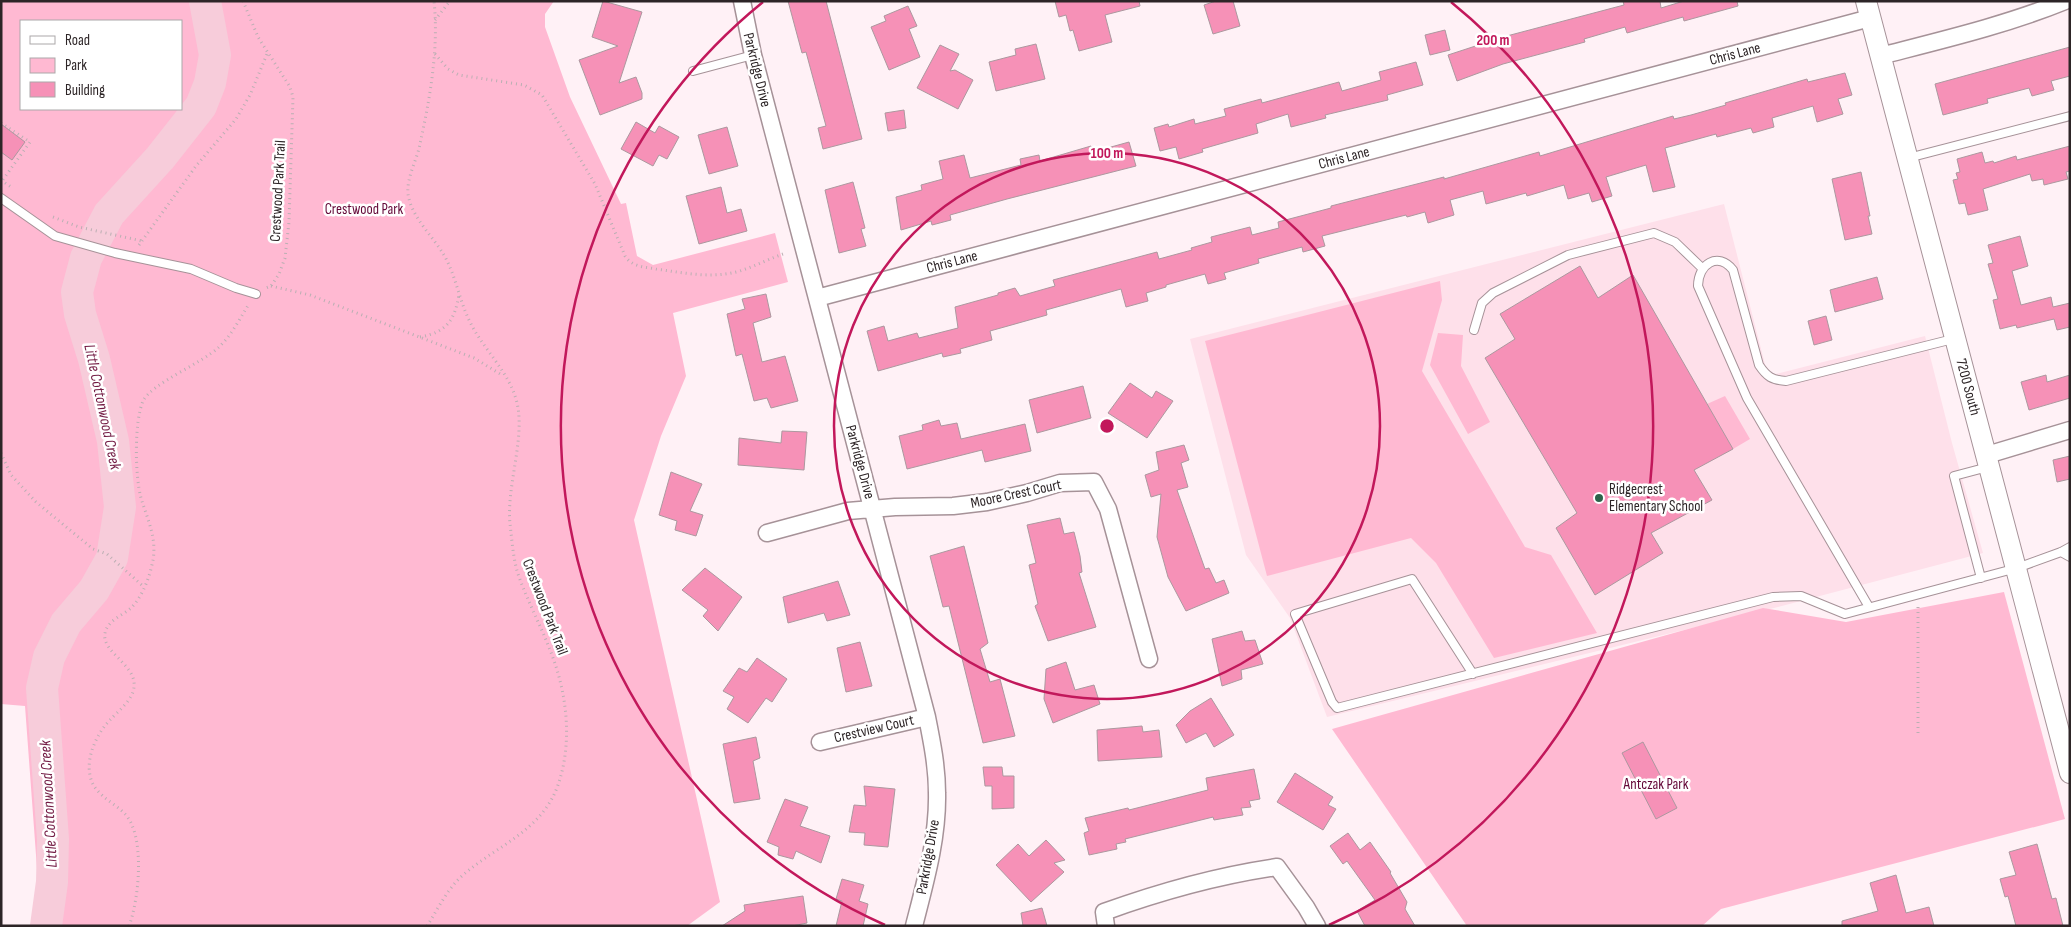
<svg xmlns="http://www.w3.org/2000/svg" width="2071" height="927" font-family="'Sofia Sans Condensed',sans-serif">
<style>
.built{fill:#fee0ea}
.green{fill:#ffb9d2;fill-rule:evenodd}
.lines{fill:none;stroke-linecap:round;stroke-linejoin:round}
.river{stroke:#f7ccda;stroke-width:32}
.building{fill:#f691b7;stroke:#ac989f}
.service-casing{stroke:#a69298;stroke-width:10}
.minor-casing{stroke:#a69298;stroke-width:19}
.tertiary-casing{stroke:#a69298;stroke-width:22}
.path{stroke:#bbafb3;stroke-width:3;stroke-dasharray:1 4;stroke-linecap:butt}
.service{stroke:#fff;stroke-width:8}
.minor{stroke:#fff;stroke-width:16}
.tertiary{stroke:#fff;stroke-width:20}
.ring{fill:none;stroke:#c2185b;stroke-width:2.5}
.poi-dot{fill:#2b624a;stroke:#fff;stroke-width:2}
.labels{text-anchor:middle;dominant-baseline:central;stroke-width:5;stroke-linejoin:round;paint-order:stroke}
.street-label{font-size:15px;fill:#2d2527;stroke:#fff}
.park-label{font-size:15px;fill:#630737;stroke:#fff}
.poi-label{font-size:15px;fill:#2d2527;stroke:#fff;text-anchor:start}
.water-label{font-size:16px;font-style:italic;fill:#731b44;stroke:#fff}
.centre{fill:#c2185b;stroke:#fff;stroke-width:2.5}
.ring-label{font-size:15px;text-anchor:middle;font-weight:bold;fill:#c2185b;stroke:#fff;stroke-width:5;stroke-linejoin:round;paint-order:stroke}
</style>
<rect width="100%" height="100%" fill="#fff1f6"/>
<!-- built -->
<path class="built" d="M1724 204 1768 376 1925 336 1952 443 1983 553 1778 607 1327 717 1290 618 1246 555 1190 339Z"/>
<!-- green -->
<path class="green" d="M1 1H554L545 14V27L570 97 621 204 626 203 637 256 653 265 775 233 788 282 673 313 686 376 661 436 634 520 720 902 687 926H33L38 882 25 706 1 704ZM21 21H181V109H21Z
M1440 281 1442 300 1422 371 1525 547 1551 555 1597 633 1494 658 1436 563 1411 538 1267 576 1205 341Z
M1438 333 1463 335 1461 366 1490 422 1468 434 1430 365Z
M1725 396 1750 439 1733 449 1707 404Z
M2004 592 2065 819 1721 909 1702 926H1467L1332 729 1763 608 1846 622Z"/>
<g class="lines">
<!-- river -->
<path class="river" d="M46 926 52 882 53 839 42 688 49 657 66 623 94 590 112 558 120 507 113 441 94 359 80 314 77 292 86 258 109 214 160 158 201 106 210 83 215 55 205 1"/>
</g>
<!-- building -->
<path class="building" d="M603 1 642 12 619 83 636 77 642 93V99L600 115 579 60 618 46 592 37Z
M788 1H826L862 139 823 149 818 128 826 126 806 52 802 53Z
M1055 1H1139L1140 6 1105 15 1112 42 1079 51 1073 30 1070 31 1066 15 1059 17Z
M1216 1H1233L1240 26 1213 34 1204 5Z
M1623 1H1660L1661 8 1684 1H1737L1738 6 1684 21 1683 17 1627 33 1625 27 1584 39 1585 42 1503 64 1457 81 1448 55 1503 37 1624 5Z
M908 6 917 26 909 29 920 57 889 70 871 27 886 21 884 16Z
M1445 30 1450 50 1430 55 1425 35Z
M1036 44 1045 79 996 91 989 62 1016 55 1015 49Z
M940 45 959 54 950 71 955 70 973 80 958 109 917 88Z
M2070 47V76L2051 81 2054 90 2032 96 2029 88 1987 99 1988 103 1943 115 1935 84Z
M1416 62 1423 85 1387 95 1388 100 1325 115 1326 118 1291 127 1288 114 1256 124 1258 133 1202 149 1203 152 1179 159 1176 147 1160 151 1154 128 1168 124 1169 127 1194 119 1195 124 1226 116 1224 109 1261 99 1262 103 1339 82 1342 91 1381 80 1379 72Z
M1845 73 1852 95 1838 99 1843 114 1817 122 1813 106 1772 118 1774 127 1753 133 1751 128 1717 137 1716 134 1665 148 1675 187 1653 192 1646 165 1606 177 1612 196 1592 202 1589 193 1568 199 1564 185 1527 196 1526 193 1486 204 1483 191 1450 200 1454 215 1428 223 1425 212 1407 217 1406 215 1322 236 1325 246 1303 252 1302 247 1258 259 1259 263 1224 273 1226 279 1208 284 1205 274 1166 285V287L1146 293 1148 301 1126 307 1121 289 1046 310 1047 315 990 331 992 340 960 349 961 353 943 357 942 353 878 371 867 331 884 326 888 341 917 333 919 338 958 328 955 307 998 295V293L1015 288 1020 296 1055 286 1053 280 1157 252 1159 259 1192 250 1191 248 1212 242 1211 237 1250 227 1252 235 1279 228 1278 222 1331 208V206L1444 177V179L1539 152 1540 156 1673 116 1674 119 1691 115 1726 105 1725 103 1807 79 1808 82Z
M904 110 906 128 888 131 885 113Z
M636 122 655 133 659 126 679 137 667 159 659 155 653 166 621 149Z
M1 124 25 142 12 160 1 152Z
M727 127 738 166 709 174 698 135Z
M1129 142 1136 166 1007 199 950 215 951 220 932 225 931 221 901 230 896 197 922 190 921 185 943 179 939 161 964 155 970 178 1021 165 1020 159 1039 155 1040 161 1091 146 1093 152Z
M2070 146V171L2066 172 2068 179 2044 185 2043 179 2032 181 2030 174 1983 189 1988 210 1968 215 1965 203 1959 204 1953 180 1958 179 1956 173 1960 172 1957 159 1982 152 1985 163 1993 161 1994 163 2016 156 2017 160Z
M1861 172 1870 216H1868L1872 234 1845 240 1832 179Z
M853 182 865 228 861 229 866 246 839 253 825 190Z
M721 187 727 213 741 209 747 231 699 244 686 196Z
M2020 236 2028 266 2012 271 2021 305 2051 297 2053 307 2070 303V327L2057 330 2054 319 2017 328 2016 325 2000 329 1993 300 1998 299 1988 264 1993 263 1988 245Z
M1580 266 1598 298 1633 275 1733 449 1694 470 1712 500 1651 533 1663 553 1595 595 1556 528 1577 513 1485 358 1515 339 1500 314Z
M1877 277 1883 299 1835 312 1830 290Z
M766 294 771 317 753 323 762 362 785 356 798 401 771 408 767 398 754 401 742 354 736 356 727 314 745 309 742 299Z
M1826 316 1832 340 1814 345 1808 321Z
M2046 375 2047 382 2070 375V398L2029 410 2021 382Z
M1130 383 1152 398 1156 391 1173 401 1147 438 1108 413Z
M1083 386 1091 418 1037 433 1029 400Z
M939 420 941 426 957 423 961 439 1025 424 1031 451 985 462 982 450 907 469 899 436 923 430 922 425Z
M782 431 807 432 804 470 738 465 739 438 781 443Z
M1184 445 1189 460 1181 463 1188 487 1177 490 1205 569 1209 568 1216 583 1224 580 1229 593 1186 611 1168 577 1157 537 1161 494 1151 497 1145 475 1159 470 1156 452Z
M2070 456V479L2057 482 2053 460Z
M671 472 702 484 690 511 703 515 696 536 675 530 677 521 659 515Z
M1060 518 1064 534 1074 532 1080 556 1082 572 1079 573 1096 627 1048 641 1035 606 1038 604 1029 565 1036 563 1027 525Z
M964 546 988 643 980 649 990 682 1000 679 1015 736 983 743 949 606 943 607 930 556Z
M705 568 742 597 718 631 703 616 708 610 682 590Z
M838 581 850 615 827 621 824 613 788 623 783 597Z
M1242 631 1245 641 1255 640 1263 664 1241 670 1242 679 1222 686 1212 639Z
M860 642 872 686 846 692 837 648Z
M757 658 787 679 772 702 766 698 748 723 727 709 734 697 723 691 739 668 747 672Z
M1066 662 1075 690 1094 685 1100 704 1053 723 1044 699 1046 669Z
M1211 698 1234 735 1214 747 1206 733 1186 743 1176 725 1190 711Z
M1142 726 1143 732 1159 730 1162 757 1098 761 1097 730Z
M756 737 760 758 753 761 760 799 734 803 723 744Z
M1643 742 1677 808 1656 819 1622 753Z
M983 767H1002L1003 776H1014V808L992 809V786H985Z
M1254 769 1260 799 1249 801 1251 807 1241 808 1243 815 1214 820 1213 817 1125 839 1126 842 1116 844 1117 849 1089 855 1084 833 1089 831 1085 818 1128 808 1129 810 1208 790 1206 778Z
M1295 773 1333 797 1328 805 1336 809 1323 830 1277 802Z
M864 786 895 789 888 847 864 845 865 833 849 832 854 805 866 806Z
M785 799 808 807 800 826 830 836 821 863 796 851 793 859 778 855 779 847 767 842Z
M1348 833 1360 850 1370 842 1391 872 1390 873 1407 902 1405 909 1415 926H1365L1357 911 1375 900 1347 861 1343 864 1330 846Z
M1046 840 1065 860 1054 863 1064 872 1031 902 996 865 1018 844 1029 856Z
M2037 844 2052 899 2056 898 2063 926H2016L2008 896 2005 897 2000 879 2016 875 2009 852Z
M1896 875 1906 913 1929 907 1934 926H1842V921L1878 911 1870 883Z
M842 879 864 885 859 901 868 904 863 926H836L842 901 836 899Z
M803 896 807 923 792 926H722L745 911 744 905Z
M1042 908 1047 926H1023L1021 913Z"/>
<g class="lines">
<defs>
<path id="service" d="M693 71 753 55
M1908 158 2070 116
M1 198 55 236 115 253 191 269 236 288 256 294
M1474 330 1482 303 1493 293 1568 255 1654 233 1675 242 1702 268
M2061 552 2070 557
M1981 578 1954 476 1988 467
M1869 607 1747 398 1698 286C1698 264 1718 251 1733 270L1759 365C1767 377 1772 380 1786 381L1953 339
M1473 674 1412 579 1295 614 1332 702 1337 708 1773 597 1801 596 1845 614 2017 568 2061 552 2070 547"/>
<path id="minor" d="M742 1 753 55 927 717C932 742 937 767 937 793 938 838 925 883 914 926
M1880 56C1942 40 2006 25 2065 1
M817 298 1870 18
M1987 455 2070 430
M767 533 848 511 895 507 953 506 987 502 1027 493 1060 483 1094 482 1108 509 1149 659
M820 742 927 717
M1106 926 1104 912C1162 891 1215 876 1277 867L1306 907 1317 926"/>
<path id="tertiary" d="M1866 1 2070 773"/>
</defs>
<!-- service casing -->
<use href="#service" class="service-casing"/>
<!-- minor casing -->
<use href="#minor" class="minor-casing"/>
<!-- tertiary casing -->
<use href="#tertiary" class="tertiary-casing"/>
<!-- path -->
<path class="path" d="M243 1 258 37 290 87 293 97 289 222 285 258 279 274 271 286 266 288
M435 20 450 1
M435 54 448 69 459 75 524 85 542 95 595 184 625 256C632 267 645 267 656 269 685 273 712 279 740 271 755 266 769 259 783 254
M1 123 30 142 2 181
M1 180 11 187
M53 217 79 227 142 241
M139 245 196 166 236 119 250 95 267 54
M271 286 310 295 474 358 502 375
M420 337C447 332 455 320 459 294
M1 453 11 475 36 502 93 549 107 554 144 587
M1918 733V606
M129 926C139 900 146 834 124 813 112 801 93 794 90 775 86 757 97 733 110 720 118 711 133 700 134 687 137 665 101 652 105 633 107 621 123 615 131 608 143 596 150 576 153 560 157 538 147 518 141 498 135 476 134 422 143 401 152 383 201 364 219 347 232 335 240 318 249 304
M427 926C438 909 447 889 463 875 496 846 542 831 558 785 573 742 567 692 550 650 540 624 527 600 518 574 513 558 512 540 510 524 506 484 528 432 515 396 506 369 482 347 470 322 459 300 456 276 444 255 433 237 414 219 409 199 404 181 417 161 420 144 430 98 439 48 434 1"/>
<!-- service -->
<use href="#service" class="service"/>
<!-- minor -->
<use href="#minor" class="minor"/>
<!-- tertiary -->
<use href="#tertiary" class="tertiary"/>
</g>
<!-- distance rings -->
<g class="ring">
<circle cx="1107" cy="426" r="273"/>
<path d="M885 925A546 546 0 0 1 763 2M1451 2A546 546 0 0 1 1329 925"/>
</g>
<!-- markers -->
<circle class="poi-dot" cx="1599" cy="498" r="5"/>
<g class="labels">
<!-- street labels -->
<g class="street-label">
<text transform="translate(1735 54) rotate(-15)">Chris Lane</text>
<text transform="translate(757 70) rotate(76)">Parkridge Drive</text>
<text transform="translate(1344 158) rotate(-15)">Chris Lane</text>
<text transform="translate(278 191) rotate(-87)">Crestwood Park Trail</text>
<text transform="translate(952 262) rotate(-15)">Chris Lane</text>
<text transform="translate(1968 387) rotate(75)">7200 South</text>
<text transform="translate(860 462) rotate(75)">Parkridge Drive</text>
<text transform="translate(1016 494) rotate(-12)">Moore Crest Court</text>
<text transform="translate(545 607) rotate(69)">Crestwood Park Trail</text>
<text transform="translate(874 729) rotate(-13)">Crestview Court</text>
<text transform="translate(928 857) rotate(-80)">Parkridge Drive</text>
</g>
<!-- park labels -->
<g class="park-label">
<text x="364" y="209">Crestwood Park</text>
<text x="1656" y="784">Antczak Park</text>
</g>
<!-- poi labels -->
<g class="poi-label">
<text x="1609" y="489">Ridgecrest<tspan x="1609" dy="17">Elementary School</tspan></text>
</g>
<!-- water labels -->
<g class="water-label">
<text transform="translate(102 407) rotate(78)">Little Cottonwood Creek</text>
<text transform="translate(49 804) rotate(-93)">Little Cottonwood Creek</text>
</g>
</g>
<circle cx="1107" cy="426" r="8" class="centre"/>
<g class="ring-label">
<text x="1493" y="45">200 m</text>
<text x="1107" y="158">100 m</text>
</g>
<!-- border -->
<rect width="2071" height="927" fill="none" stroke="#2d2527" stroke-width="5"/>
<!-- legend -->
<rect x="20" y="20" width="162" height="90" fill="#ffffff" stroke="#aba8a9"/>
<rect x="30" y="36" width="25" height="8" fill="#ffffff" stroke="#aba8a9"/>
<text x="65" y="45" font-size="15" fill="#2d2527">Road</text>
<rect x="30" y="58" width="25" height="15" fill="#ffb9d2" stroke="#aba8a9"/>
<text x="65" y="70" font-size="15" fill="#2d2527">Park</text>
<rect x="30" y="82" width="25" height="15" fill="#f691b7" stroke="#aba8a9"/>
<text x="65" y="95" font-size="15" fill="#2d2527">Building</text>
</svg>
